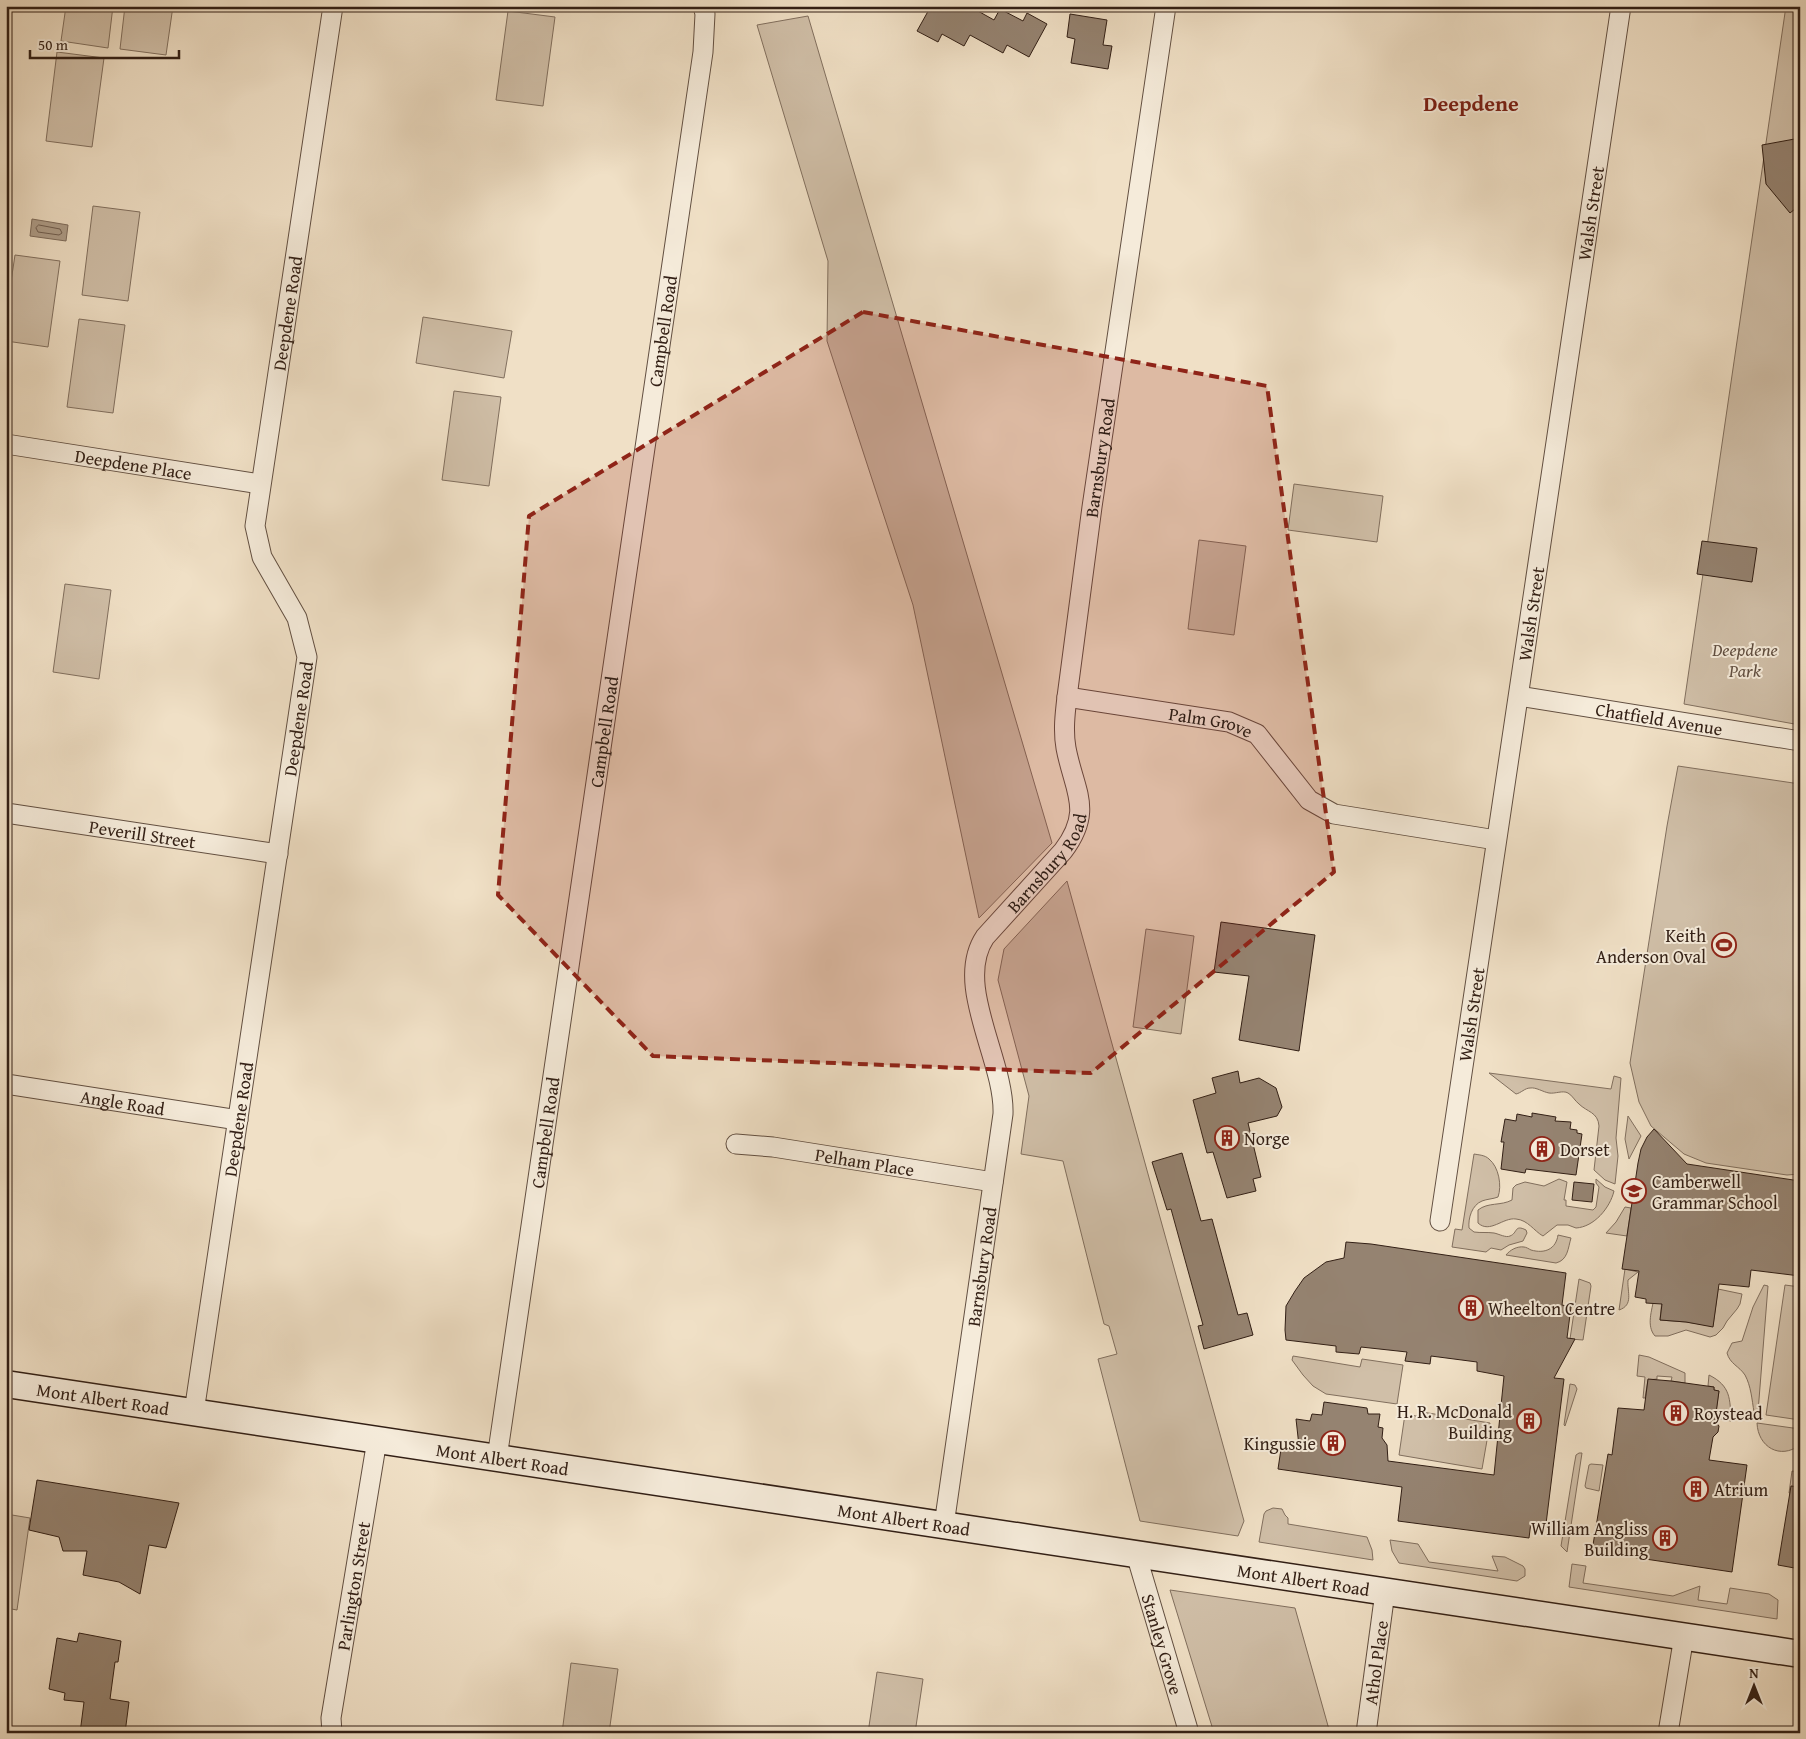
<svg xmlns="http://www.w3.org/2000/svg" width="1806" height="1739" font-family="'Gentium Book Plus',serif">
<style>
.green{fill:#d0bfa8;stroke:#816f5e}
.water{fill:#af9e8a;stroke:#7d6b5b}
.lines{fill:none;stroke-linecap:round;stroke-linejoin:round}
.shore{stroke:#705e50;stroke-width:1}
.building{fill:#958371;stroke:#321f15}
.street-casing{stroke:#624f41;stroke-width:21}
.secondary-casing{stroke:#321f15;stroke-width:29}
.street{stroke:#f5ebda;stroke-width:19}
.secondary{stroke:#f5ebda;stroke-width:26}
.marked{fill:#8f2418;fill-opacity:0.2;stroke:#8f2418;stroke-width:4;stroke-dasharray:10 6;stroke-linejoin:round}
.labels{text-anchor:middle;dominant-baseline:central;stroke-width:4;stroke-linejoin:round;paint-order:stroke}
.street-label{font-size:18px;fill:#321f15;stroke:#f5ebda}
.park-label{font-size:18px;font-style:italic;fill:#614f41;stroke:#f5ebda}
.poi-label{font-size:18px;fill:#321f15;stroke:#f5ebda;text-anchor:start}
.district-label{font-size:22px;font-weight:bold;fill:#7a1f14;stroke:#f5ebda}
</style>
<rect width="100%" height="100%" fill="#f0e0c6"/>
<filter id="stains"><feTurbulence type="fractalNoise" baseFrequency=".004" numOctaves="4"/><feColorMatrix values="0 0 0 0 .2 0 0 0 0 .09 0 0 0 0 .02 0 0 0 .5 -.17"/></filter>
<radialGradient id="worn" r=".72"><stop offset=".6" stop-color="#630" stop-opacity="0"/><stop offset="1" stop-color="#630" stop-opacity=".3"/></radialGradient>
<!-- green -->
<path class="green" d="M66 6H113L108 48 61 41Z
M125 6H173L166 55 120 49Z
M1786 6H1800V725L1684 704Z
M508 11 555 17 543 106 496 100Z
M808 16 1052 843 979 918 913 605 827 341 828 261 757 25Z
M57 52 104 58 92 147 46 141Z
M93 206 140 212 128 301 82 295Z
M15 255 60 261 48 347 6 341V315Z
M423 317 512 331 504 378 416 363Z
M79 319 125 325 113 413 67 407Z
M454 391 501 397 489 486 442 480Z
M1294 484 1383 496 1377 542 1288 530Z
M1199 540 1246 546 1234 635 1188 629Z
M65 584 111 590 99 679 53 672Z
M1678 766 1800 784V1174L1787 1175 1706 1163 1684 1154 1651 1126 1639 1102 1630 1063 1667 826Z
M1067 881 1244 1521 1238 1536 1140 1521 1098 1359 1117 1354 1109 1326 1104 1324 1063 1161 1021 1154 1029 1096 998 980 1004 949Z
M1146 929 1194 936 1181 1034 1133 1027Z
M1489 1073 1611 1089 1614 1076 1621 1078 1616 1138 1618 1156 1615 1184 1605 1180 1594 1170 1599 1126C1598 1112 1587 1112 1579 1104 1575 1101 1572 1095 1568 1093 1563 1090 1555 1094 1549 1093 1543 1092 1536 1087 1530 1088 1525 1088 1521 1093 1516 1094Z
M1628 1116 1641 1136 1629 1159 1625 1139Z
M1474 1154C1479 1155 1485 1155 1489 1159 1499 1167 1502 1186 1498 1197 1493 1199 1487 1199 1482 1201 1472 1205 1468 1218 1469 1228L1474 1232C1481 1233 1487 1232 1494 1233 1499 1234 1506 1238 1510 1236 1518 1233 1514 1224 1526 1230L1527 1233 1523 1241 1509 1245 1501 1250 1491 1248 1486 1252 1452 1247 1455 1229 1462 1230Z
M1559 1179 1567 1182 1564 1200H1566V1206L1593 1210 1596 1207 1599 1187 1596 1183V1179L1605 1187 1614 1191C1610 1208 1594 1227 1576 1228L1568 1225H1557L1543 1236C1534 1231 1528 1220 1516 1219 1503 1217 1490 1234 1478 1223V1210C1488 1202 1501 1206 1512 1200L1513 1188 1516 1185 1525 1182 1544 1186Z
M1625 1207 1631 1208 1627 1236 1606 1233 1616 1222Z
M1558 1235 1571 1238C1568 1248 1568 1260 1556 1263L1506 1255C1510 1250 1517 1246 1524 1247 1526 1247 1529 1249 1531 1250 1545 1254 1556 1249 1558 1235Z
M1625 1269 1638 1272 1628 1280C1627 1292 1634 1305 1619 1310Z
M1579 1279 1590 1283 1591 1286 1583 1340 1570 1339Z
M1764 1285 1768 1286 1758 1412H1754C1752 1400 1751 1386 1745 1375 1739 1366 1730 1364 1727 1353L1732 1343 1742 1341 1753 1307Z
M1785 1285 1800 1287V1420L1766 1415Z
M1718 1289 1742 1294 1740 1304 1737 1309 1727 1321 1723 1328 1716 1335 1710 1337 1686 1330 1668 1336H1655C1646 1326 1652 1310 1654 1298L1662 1299 1660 1320 1686 1322 1713 1326Z
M1639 1355 1649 1357 1685 1373V1383L1671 1381 1672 1377 1657 1376V1379L1648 1380 1645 1398H1643L1645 1377 1637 1376Z
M1293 1356 1360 1367 1362 1359 1403 1365 1397 1404 1326 1394 1313 1386 1303 1375 1292 1360Z
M1709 1375C1731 1386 1730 1399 1731 1421L1715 1418 1719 1391 1714 1390V1387L1708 1386Z
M1570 1384 1575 1385 1577 1389 1565 1426 1564 1425Z
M1422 1412 1490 1423 1482 1469 1399 1455 1405 1414 1421 1417Z
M1757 1423 1800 1429V1445C1780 1460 1758 1447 1757 1423Z
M1579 1453H1582L1567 1552 1561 1546 1574 1466 1576 1455Z
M1591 1464 1603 1465 1599 1491 1586 1488 1585 1486 1589 1465Z
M1792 1471 1800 1472V1495L1789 1493Z
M1273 1508 1282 1509 1285 1515 1288 1518V1524L1367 1537 1372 1550 1373 1560 1259 1542 1264 1514 1266 1511Z
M6 1514 30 1518 17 1610 6 1608Z
M1390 1540 1418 1544 1429 1562 1498 1571 1492 1556 1505 1557 1523 1566 1525 1569V1576L1517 1581 1399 1563 1392 1551Z
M1572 1564 1586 1566 1583 1583 1673 1596 1700 1586 1698 1600 1727 1604 1730 1588 1769 1594 1778 1600 1777 1619 1569 1587Z
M1170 1590 1295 1608 1330 1733H1214Z
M571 1663 618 1669 609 1733H562Z
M877 1672 923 1679 915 1733H868Z"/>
<!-- water -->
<path class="water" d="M32 219 68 225 66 241 30 236Z"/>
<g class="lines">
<!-- shore -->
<path class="shore" d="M39 225 60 229 62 233 59 235 38 232 36 228Z"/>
</g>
<!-- building -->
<path class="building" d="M931 6H969L994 20 1000 9 1023 21 1027 13 1047 24 1029 57 1007 45 1003 53 970 35 964 46 942 34 938 42 917 31Z
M1070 14 1107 20 1103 45 1112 46 1108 69 1071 63 1075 39 1067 37Z
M1800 138V205L1790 213 1766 184 1762 145Z
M1702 541 1757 548 1752 582 1697 574Z
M1221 922 1315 935 1299 1051 1239 1040 1249 976 1214 972Z
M1238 1071 1240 1083 1259 1078 1276 1088 1282 1107 1277 1116 1248 1123 1261 1177 1253 1179 1256 1191 1227 1198 1213 1152 1207 1153 1193 1100 1216 1093 1212 1078Z
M1532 1113 1556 1117 1555 1121 1571 1122 1570 1129 1577 1130V1133L1582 1134 1576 1175 1526 1169 1525 1173 1501 1169 1504 1142H1501L1505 1119 1516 1121 1517 1114 1532 1117Z
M1654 1129 1687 1164 1800 1181V1276L1751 1270 1749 1287 1719 1284 1713 1327 1686 1322 1660 1320 1662 1304 1646 1303V1299L1635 1297 1639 1271 1622 1269 1638 1163 1641 1149 1647 1137Z
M1182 1153 1201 1221 1212 1219 1238 1315 1247 1313 1253 1335 1204 1349 1198 1326 1203 1325 1171 1209 1167 1210 1152 1162Z
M1574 1182 1594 1184 1592 1202 1572 1200Z
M1346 1242 1371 1244 1566 1273 1562 1305 1571 1307 1567 1338 1575 1339 1554 1378 1564 1379 1546 1524 1531 1522 1529 1538 1398 1521 1402 1487 1278 1469 1281 1449 1299 1446 1296 1419 1310 1421 1312 1414 1322 1415 1324 1402 1367 1408 1368 1414H1380L1378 1427 1383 1428 1382 1438 1387 1445 1388 1461 1494 1475 1504 1376 1477 1371V1362L1431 1356 1430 1364 1405 1361 1407 1352 1361 1347 1359 1354 1336 1352V1346L1286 1340 1285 1330 1286 1306 1295 1291 1304 1278 1326 1262 1344 1258Z
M1648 1379 1671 1381 1714 1387V1390L1719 1391 1715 1421 1719 1426 1718 1432 1713 1437 1709 1460 1747 1465 1732 1572 1592 1551 1608 1454 1612 1455 1618 1408 1644 1410Z
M37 1480 179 1503 166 1548 149 1545 140 1594 119 1582 83 1575 87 1551H63L59 1537 29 1530Z
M1791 1486 1800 1487V1569L1778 1565Z
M79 1633 121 1641 118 1662H115L110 1699 129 1702 125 1733H80L84 1702 64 1700 65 1693 49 1689 57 1638 77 1642Z"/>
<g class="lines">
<defs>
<g id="street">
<path id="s1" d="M6 444 260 484"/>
<path id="s2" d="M1519 696 1800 741"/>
<path id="s3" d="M1067 697 1229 722 1257 734 1309 800 1334 814 1496 840"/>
<path id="s4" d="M6 813 278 854"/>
<path id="s5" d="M6 1084 238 1120"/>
<path id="s6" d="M736 1144 773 1147 993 1182"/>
<path id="s7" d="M1440 1221 1621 6"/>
<path id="s8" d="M194 1412 307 657 297 618 262 557 255 526 333 6"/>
<path id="s9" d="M497 1458 703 52 705 14 703 6"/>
<path id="s10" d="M944 1525 1003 1114C1005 1060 953 985 985 937L1063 851C1094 810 1074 791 1066 748 1063 731 1065 714 1067 697L1092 507 1166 6"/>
<path id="s11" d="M1136 1554 1189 1733"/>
<path id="s12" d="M332 1733 331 1718 377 1440"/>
<path id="s13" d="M1366 1733 1385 1592"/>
<path d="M1668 1733 1684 1636"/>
</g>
<g id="secondary">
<path id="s14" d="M6 1384 1800 1654"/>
</g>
</defs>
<!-- street casing -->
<use href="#street" class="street-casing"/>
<!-- secondary casing -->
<use href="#secondary" class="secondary-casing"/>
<!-- street -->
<use href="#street" class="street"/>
<!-- secondary -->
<use href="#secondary" class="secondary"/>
</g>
<!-- marked area -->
<path class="marked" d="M863 312 1267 386 1334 872 1091 1073 653 1056 498 895 529 516Z"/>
<!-- icons -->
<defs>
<symbol id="stadium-ring" viewBox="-11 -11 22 22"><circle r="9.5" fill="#f5ebda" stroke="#8f2418" stroke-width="1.5"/><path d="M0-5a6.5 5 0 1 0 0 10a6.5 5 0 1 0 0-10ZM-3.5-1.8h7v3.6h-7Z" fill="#8f2418"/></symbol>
<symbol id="building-ring" viewBox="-11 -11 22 22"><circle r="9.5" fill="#f5ebda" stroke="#8f2418" stroke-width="1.5"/><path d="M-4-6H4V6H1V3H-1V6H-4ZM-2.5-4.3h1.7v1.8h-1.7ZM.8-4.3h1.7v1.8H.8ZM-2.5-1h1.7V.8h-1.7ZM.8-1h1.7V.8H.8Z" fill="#8f2418"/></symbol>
<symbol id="school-ring" viewBox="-11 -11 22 22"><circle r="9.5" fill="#f5ebda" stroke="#8f2418" stroke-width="1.5"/><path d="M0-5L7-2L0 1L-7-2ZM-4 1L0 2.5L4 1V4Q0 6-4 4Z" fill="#8f2418"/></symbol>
</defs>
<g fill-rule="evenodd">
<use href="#stadium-ring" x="1710" y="931" width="28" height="28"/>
<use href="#building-ring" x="1213" y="1124" width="28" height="28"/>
<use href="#building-ring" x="1528" y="1135" width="28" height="28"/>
<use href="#school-ring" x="1620" y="1177" width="28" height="28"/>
<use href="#building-ring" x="1457" y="1294" width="28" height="28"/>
<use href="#building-ring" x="1662" y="1399" width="28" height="28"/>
<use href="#building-ring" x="1515" y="1407" width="28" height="28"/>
<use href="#building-ring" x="1319" y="1429" width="28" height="28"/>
<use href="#building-ring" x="1682" y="1475" width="28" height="28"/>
<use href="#building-ring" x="1651" y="1524" width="28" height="28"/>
</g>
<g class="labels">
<!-- street labels -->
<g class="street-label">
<text stroke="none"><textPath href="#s7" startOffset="1019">Walsh Street</textPath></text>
<text stroke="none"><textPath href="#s8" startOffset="1121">Deepdene Road</textPath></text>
<text stroke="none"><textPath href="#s9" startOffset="1139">Campbell Road</textPath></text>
<text stroke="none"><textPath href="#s10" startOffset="1115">Barnsbury Road</textPath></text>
<text stroke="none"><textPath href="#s1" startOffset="129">Deepdene Place</textPath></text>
<text stroke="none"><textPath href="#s7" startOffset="614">Walsh Street</textPath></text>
<text stroke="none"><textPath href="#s2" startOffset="142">Chatfield Avenue</textPath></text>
<text stroke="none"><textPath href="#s8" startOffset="701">Deepdene Road</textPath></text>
<text stroke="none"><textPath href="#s3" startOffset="146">Palm Grove</textPath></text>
<text stroke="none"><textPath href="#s9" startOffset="734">Campbell Road</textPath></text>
<text stroke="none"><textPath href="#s4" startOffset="138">Peverill Street</textPath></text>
<text stroke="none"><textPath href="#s10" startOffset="695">Barnsbury Road</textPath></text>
<text stroke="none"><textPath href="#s7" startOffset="209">Walsh Street</textPath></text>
<text stroke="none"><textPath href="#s5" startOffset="118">Angle Road</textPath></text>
<text stroke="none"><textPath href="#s8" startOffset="296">Deepdene Road</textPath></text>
<text stroke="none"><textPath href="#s9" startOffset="329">Campbell Road</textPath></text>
<text stroke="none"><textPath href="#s6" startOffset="130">Pelham Place</textPath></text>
<text stroke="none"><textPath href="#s10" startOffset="261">Barnsbury Road</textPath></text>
<text stroke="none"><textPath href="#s14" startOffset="98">Mont Albert Road</textPath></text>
<text stroke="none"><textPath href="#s14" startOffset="502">Mont Albert Road</textPath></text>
<text stroke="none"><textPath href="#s14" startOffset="908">Mont Albert Road</textPath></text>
<text stroke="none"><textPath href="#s14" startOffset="1312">Mont Albert Road</textPath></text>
<text stroke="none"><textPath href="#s12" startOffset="149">Parlington Street</textPath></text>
<text stroke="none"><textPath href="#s11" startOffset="94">Stanley Grove</textPath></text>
<text stroke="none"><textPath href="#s13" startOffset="71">Athol Place</textPath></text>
</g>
<!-- park labels -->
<g class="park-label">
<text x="1745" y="649">Deepdene<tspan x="1745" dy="21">Park</tspan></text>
</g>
<!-- poi labels -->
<g class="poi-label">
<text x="1706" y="935" text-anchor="end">Keith<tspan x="1706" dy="21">Anderson Oval</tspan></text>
<text x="1244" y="1138">Norge</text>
<text x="1560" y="1149">Dorset</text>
<text x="1652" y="1181">Camberwell<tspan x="1652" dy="21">Grammar School</tspan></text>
<text x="1488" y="1308">Wheelton Centre</text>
<text x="1512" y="1411" text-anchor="end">H. R. McDonald<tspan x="1512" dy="21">Building</tspan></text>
<text x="1694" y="1413">Roystead</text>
<text x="1316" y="1443" text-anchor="end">Kingussie</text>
<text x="1714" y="1489">Atrium</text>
<text x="1648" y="1528" text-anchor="end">William Angliss<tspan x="1648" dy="21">Building</tspan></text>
</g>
<!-- district labels -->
<g class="district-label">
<text x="1471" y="103">Deepdene</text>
</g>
</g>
<!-- margin -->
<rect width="1806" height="1739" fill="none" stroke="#f0e0c6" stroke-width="25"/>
<rect x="8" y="8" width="1791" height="1724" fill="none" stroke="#321f15" stroke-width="2.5"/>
<rect x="12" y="12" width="1781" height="1714" fill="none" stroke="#321f15"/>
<!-- north arrow -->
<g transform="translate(1754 1686)" stroke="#f5ebda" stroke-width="4" paint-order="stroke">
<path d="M0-4L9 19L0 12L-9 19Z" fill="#321f15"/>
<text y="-8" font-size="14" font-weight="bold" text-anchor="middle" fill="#321f15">N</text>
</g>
<!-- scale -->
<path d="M30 50v8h149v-8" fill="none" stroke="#321f15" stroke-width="2.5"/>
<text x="38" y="50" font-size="15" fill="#321f15" stroke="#f5ebda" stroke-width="4" paint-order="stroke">50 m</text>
<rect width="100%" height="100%" filter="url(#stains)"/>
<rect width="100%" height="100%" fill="url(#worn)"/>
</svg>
